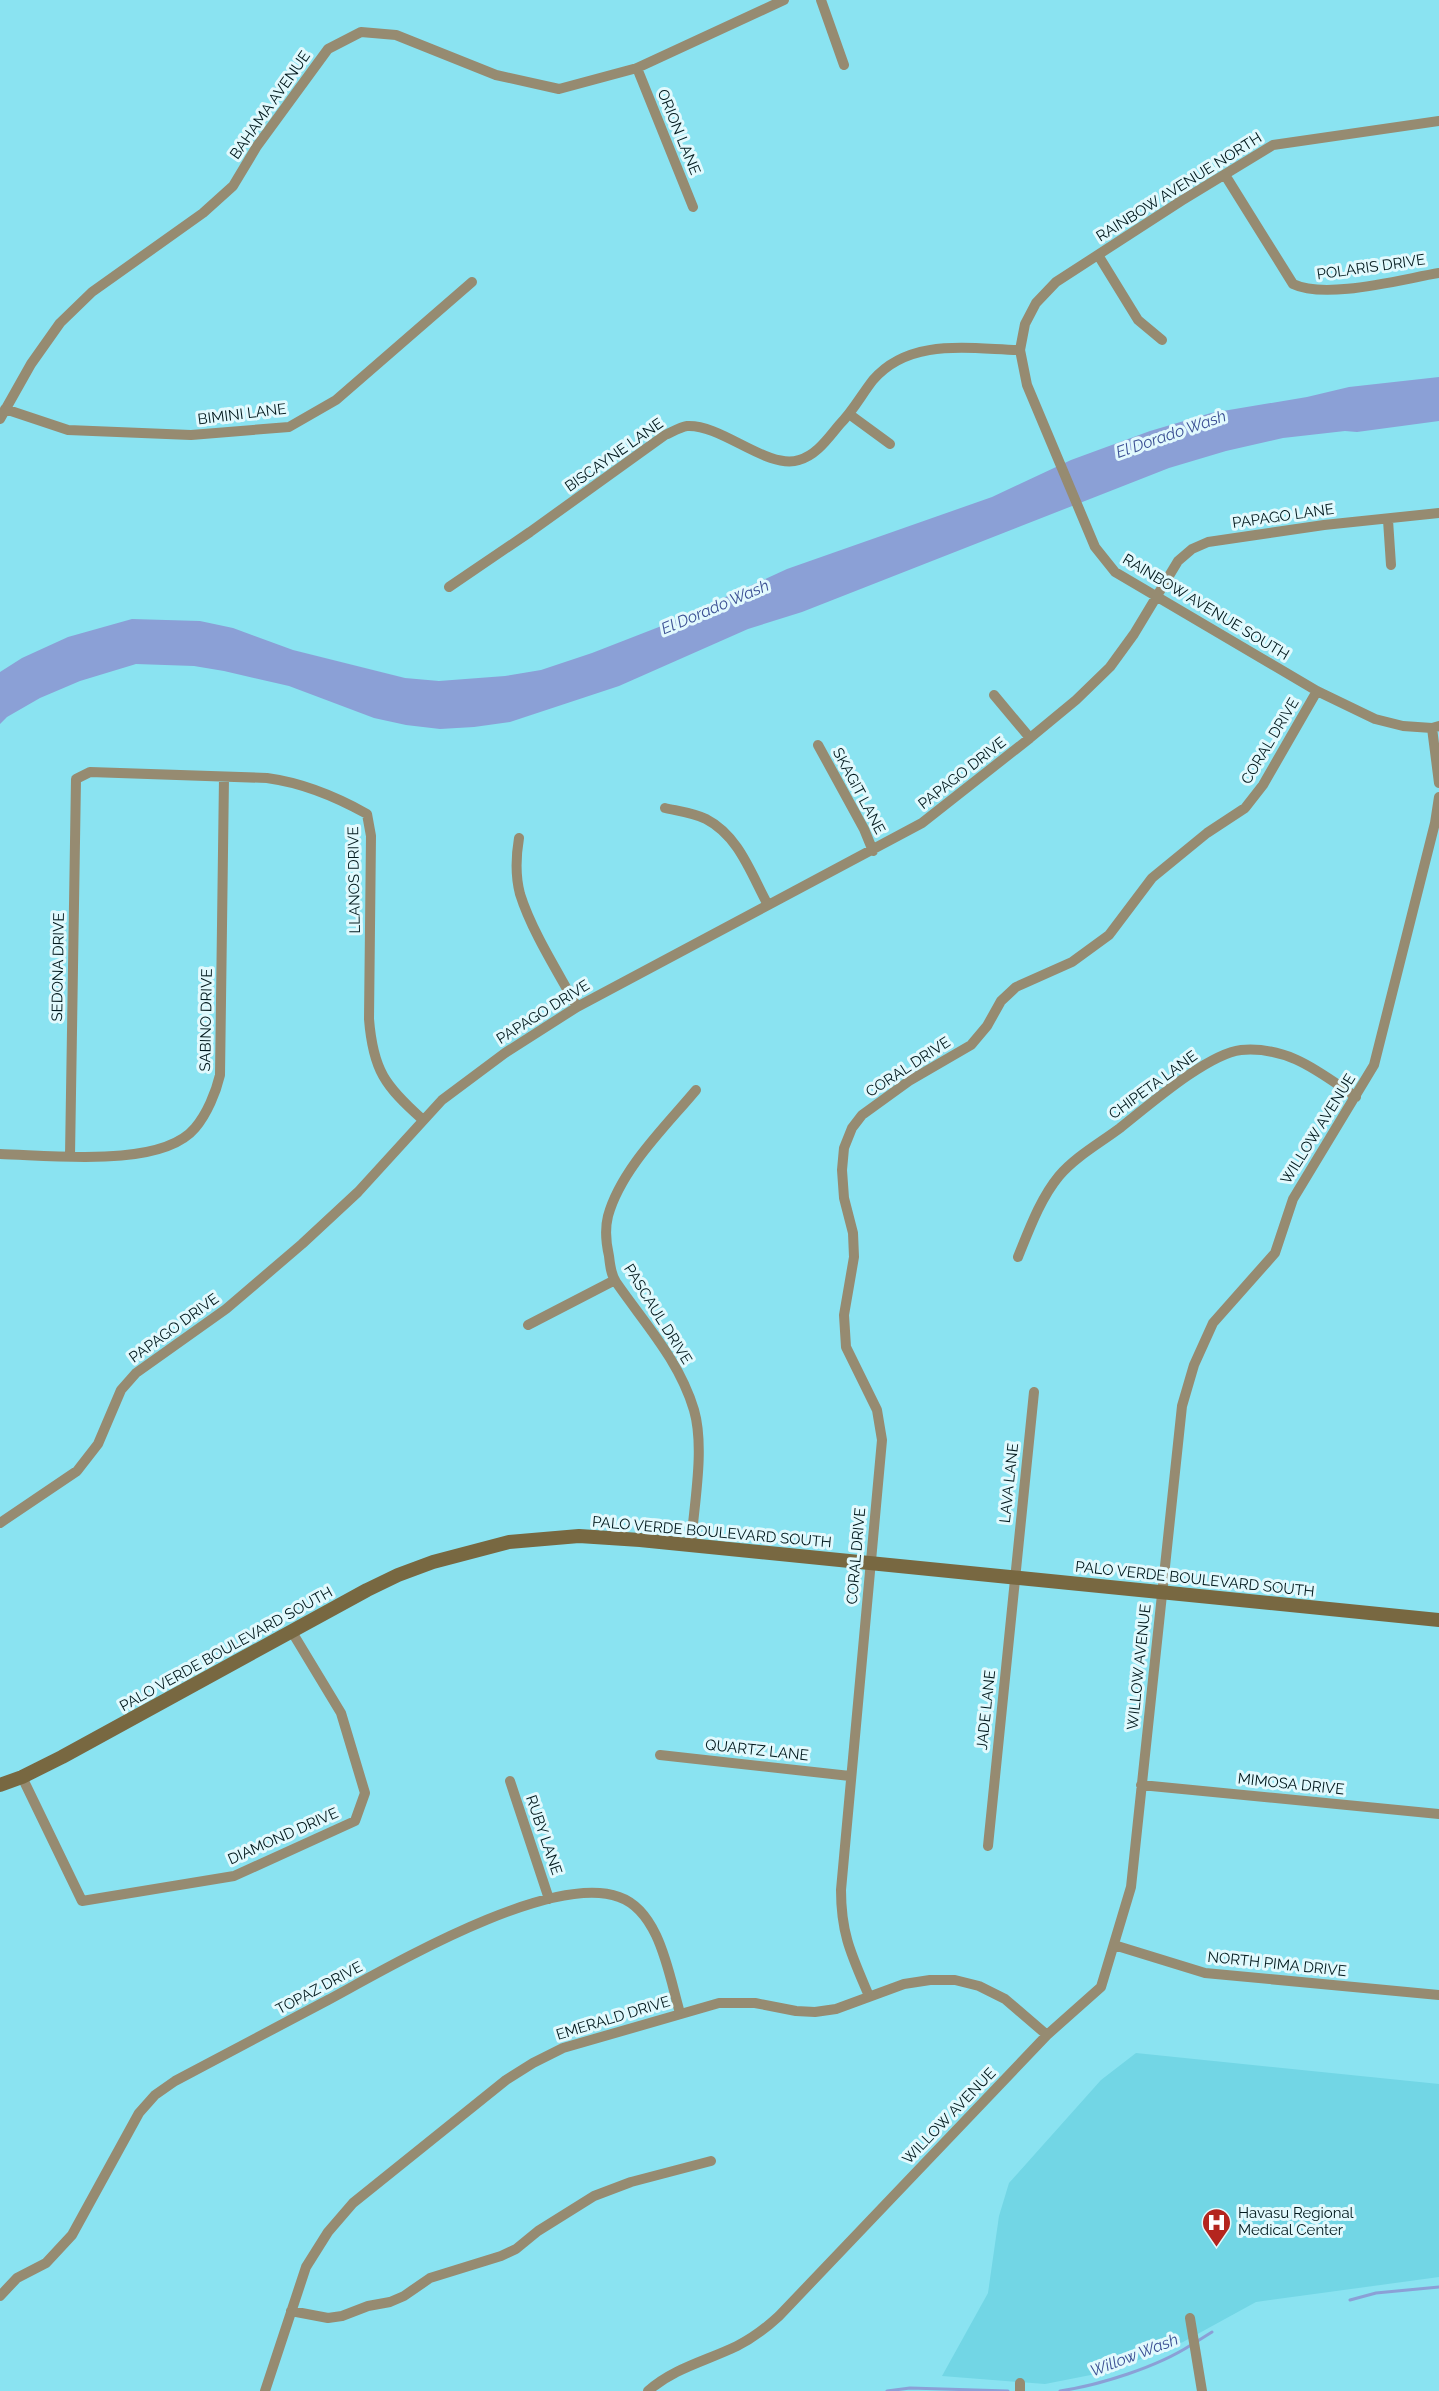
<svg xmlns="http://www.w3.org/2000/svg" width="1439" height="2391" font-family="Raleway,sans-serif">
<style>
.built{fill:#72d6e5}
.water{fill:#8ba0d6}
.lines{fill:none;stroke-linecap:round;stroke-linejoin:round}
.stream{stroke:#8ba0d6;stroke-width:3}
.minor{stroke:#968b71;stroke-width:10}
.secondary{stroke:#786841;stroke-width:14}
.labels{text-anchor:middle;dominant-baseline:central;stroke-width:6;stroke-linejoin:round;paint-order:stroke}
.street-label{font-size:15px;fill:#00181c;stroke:#e1f9fd}
.poi-label{font-size:15px;fill:#00181c;stroke:#e1f9fd;text-anchor:start}
.water-label{font-size:16px;font-style:italic;fill:#3a4f93;stroke:#e1f9fd}
</style>
<rect width="100%" height="100%" fill="#8ae3f1"/>
<!-- built -->
<path class="built" d="M1136 2053 1439 2084V2277L1256 2302 1183 2342 1111 2371 1045 2384 942 2376 988 2293 999 2216 1009 2183 1101 2080Z"/>
<!-- water -->
<path class="water" d="M1439 377V421L1357 432 1345 431 1283 438 1226 451 1169 468 802 612 748 629 619 686 510 722 474 727 440 729 406 725 374 718 289 686 224 671 194 666 136 664 80 681 40 698 7 717 0 724V672L22 658 68 637 132 619 200 621 233 628 293 650 405 678 439 681 505 676 541 670 592 653 664 625 787 569 992 497 1071 460 1150 431 1211 413 1307 397 1349 387Z"/>
<g class="lines">
<!-- stream -->
<path class="stream" d="M1350 2300 1376 2293 1439 2287
M1196 2342 1212 2332
M887 2391 910 2388 1008 2391
M1060 2391C1100 2385 1157 2367 1191 2345"/>
<!-- minor -->
<path class="minor" d="M821 0 844 65
M637 68 693 207
M1439 121 1273 145 1181 201 1056 282 1036 303 1025 324 1020 350 1027 385 1095 547 1115 572 1317 691 1375 719 1403 726 1432 728 1439 726
M1225 175 1293 284C1326 300 1402 279 1439 273
M1098 255 1138 320 1162 340
M5 409 68 430 191 435 289 427 336 400 472 282
M849 414 890 444
M0 419 31 364 60 323 92 292 203 213 233 186 257 146 328 49 361 32 396 35 496 75 559 89 637 68 784 0
M1388 520 1391 565
M449 587 530 532 665 435C672 432 680 427 687 426 722 424 767 470 799 460 817 455 828 438 840 424 853 411 862 394 873 380 910 337 970 349 1020 350
M994 695 1030 738
M1432 728 1439 783
M818 745 864 829 873 851
M665 808C678 811 694 813 706 819 739 836 751 874 768 905
M519 838C516 856 515 875 520 894 532 932 558 972 577 1007
M0 1154C49 1155 161 1169 195 1128 207 1114 216 1092 220 1075L224 777
M70 1156 76 779 90 772 267 778C304 783 335 796 367 814L371 836 369 1019C373 1070 385 1086 422 1119
M1018 1257C1029 1230 1040 1199 1059 1176 1075 1157 1100 1143 1120 1128 1148 1106 1207 1054 1241 1050 1289 1046 1319 1072 1356 1097
M528 1325 615 1280
M0 1523 77 1471 98 1444 121 1390 136 1373 226 1309 302 1244 358 1192 442 1100 505 1053 577 1007 922 823 1030 738 1076 700 1110 667 1134 634 1178 561 1192 549 1208 542 1324 525 1439 513
M691 1545C694 1504 705 1448 694 1410 679 1360 645 1324 616 1282 611 1275 610 1265 609 1256 606 1243 605 1228 608 1216 621 1169 666 1126 696 1090
M660 1755 850 1776
M22 1777 82 1901 234 1876 355 1821 365 1793 341 1713 292 1632
M510 1781 549 1899
M1141 1785 1439 1814
M988 1846 1034 1392
M1114 1945 1205 1973 1439 1995
M869 1996C852 1956 841 1935 841 1890L882 1440 877 1410 846 1347 844 1315 854 1257 853 1233 844 1198 842 1170 844 1148 852 1128 862 1115 909 1081 971 1045 987 1026 1001 1001 1016 987 1072 962 1109 935 1152 878 1207 833 1245 808 1263 785 1317 691
M0 2296 17 2278 46 2263 72 2235 139 2113 155 2095 175 2081C226 2054 277 2027 328 2000 391 1966 550 1872 619 1897 660 1911 669 1976 680 2013
M291 2311 328 2318 342 2316 368 2306 390 2302 404 2296 430 2278 501 2256 516 2249 538 2231 594 2196 631 2182 711 2161
M1190 2318 1202 2391
M265 2391 306 2267 328 2232 353 2203 506 2080 533 2063 563 2048 719 2003H755L796 2011 815 2012 836 2009 904 1984 930 1980H955L979 1986 1005 1999 1047 2035
M648 2391C674 2368 706 2361 737 2346 753 2338 766 2328 779 2316L1047 2035 1101 1987 1131 1887 1182 1406 1194 1365 1213 1323 1275 1253 1293 1199 1374 1065 1435 823 1439 797
M1020 2391V2383"/>
<!-- secondary -->
<path class="secondary" d="M0 1785 22 1777 62 1757 367 1590 398 1575 433 1562 509 1542 579 1536 640 1540 1439 1620"/>
</g>
<!-- icons -->
<defs>
<symbol id="hospital-pin" viewBox="-11 -11 22 30"><path d="M0 17L-7.5 6A9.5 9.5 0 1 1 7.5 6Z" fill="#b4251e" stroke="#e1f9fd"/><path d="M-5-5h3v3.5h4V-5h3V5h-3V1.5h-4V5h-3Z" fill="#fff"/></symbol>
</defs>
<g fill-rule="evenodd">
<use href="#hospital-pin" x="1200" y="2206" width="33" height="45"/>
</g>
<g class="labels">
<!-- street labels -->
<g class="street-label">
<text transform="translate(270 105) rotate(-55)">BAHAMA AVENUE</text>
<text transform="translate(679 132) rotate(68)">ORION LANE</text>
<text transform="translate(1179 187) rotate(-32)">RAINBOW AVENUE NORTH</text>
<text transform="translate(1371 267) rotate(-8)">POLARIS DRIVE</text>
<text transform="translate(242 414) rotate(-7)">BIMINI LANE</text>
<text transform="translate(614 455) rotate(-35)">BISCAYNE LANE</text>
<text transform="translate(1283 516) rotate(-8)">PAPAGO LANE</text>
<text transform="translate(1206 607) rotate(31)">RAINBOW AVENUE SOUTH</text>
<text transform="translate(1270 741) rotate(-59)">CORAL DRIVE</text>
<text transform="translate(962 773) rotate(-38)">PAPAGO DRIVE</text>
<text transform="translate(859 791) rotate(62)">SKAGIT LANE</text>
<text transform="translate(354 880) rotate(-91)">LLANOS DRIVE</text>
<text transform="translate(58 967) rotate(-89)">SEDONA DRIVE</text>
<text transform="translate(543 1012) rotate(-32)">PAPAGO DRIVE</text>
<text transform="translate(206 1020) rotate(-89)">SABINO DRIVE</text>
<text transform="translate(908 1067) rotate(-33)">CORAL DRIVE</text>
<text transform="translate(1153 1085) rotate(-36)">CHIPETA LANE</text>
<text transform="translate(1318 1129) rotate(-58)">WILLOW AVENUE</text>
<text transform="translate(658 1314) rotate(58)">PASCAUL DRIVE</text>
<text transform="translate(174 1328) rotate(-36)">PAPAGO DRIVE</text>
<text transform="translate(1009 1483) rotate(-84)">LAVA LANE</text>
<text transform="translate(712 1532) rotate(5)">PALO VERDE BOULEVARD SOUTH</text>
<text transform="translate(856 1556) rotate(-85)">CORAL DRIVE</text>
<text transform="translate(1195 1579) rotate(6)">PALO VERDE BOULEVARD SOUTH</text>
<text transform="translate(226 1649) rotate(-29)">PALO VERDE BOULEVARD SOUTH</text>
<text transform="translate(1139 1667) rotate(-84)">WILLOW AVENUE</text>
<text transform="translate(986 1710) rotate(-84)">JADE LANE</text>
<text transform="translate(757 1750) rotate(6)">QUARTZ LANE</text>
<text transform="translate(1291 1784) rotate(6)">MIMOSA DRIVE</text>
<text transform="translate(544 1835) rotate(71)">RUBY LANE</text>
<text transform="translate(283 1836) rotate(-24)">DIAMOND DRIVE</text>
<text transform="translate(1277 1964) rotate(6)">NORTH PIMA DRIVE</text>
<text transform="translate(319 1988) rotate(-28)">TOPAZ DRIVE</text>
<text transform="translate(613 2018) rotate(-17)">EMERALD DRIVE</text>
<text transform="translate(949 2116) rotate(-46)">WILLOW AVENUE</text>
</g>
<!-- poi labels -->
<g class="poi-label">
<text x="1238" y="2213">Havasu Regional<tspan x="1238" dy="17">Medical Center</tspan></text>
</g>
<!-- water labels -->
<g class="water-label">
<text transform="translate(1171 434) rotate(-19)">El Dorado Wash</text>
<text transform="translate(715 607) rotate(-23)">El Dorado Wash</text>
<text transform="translate(1134 2355) rotate(-21)">Willow Wash</text>
</g>
</g>
</svg>
